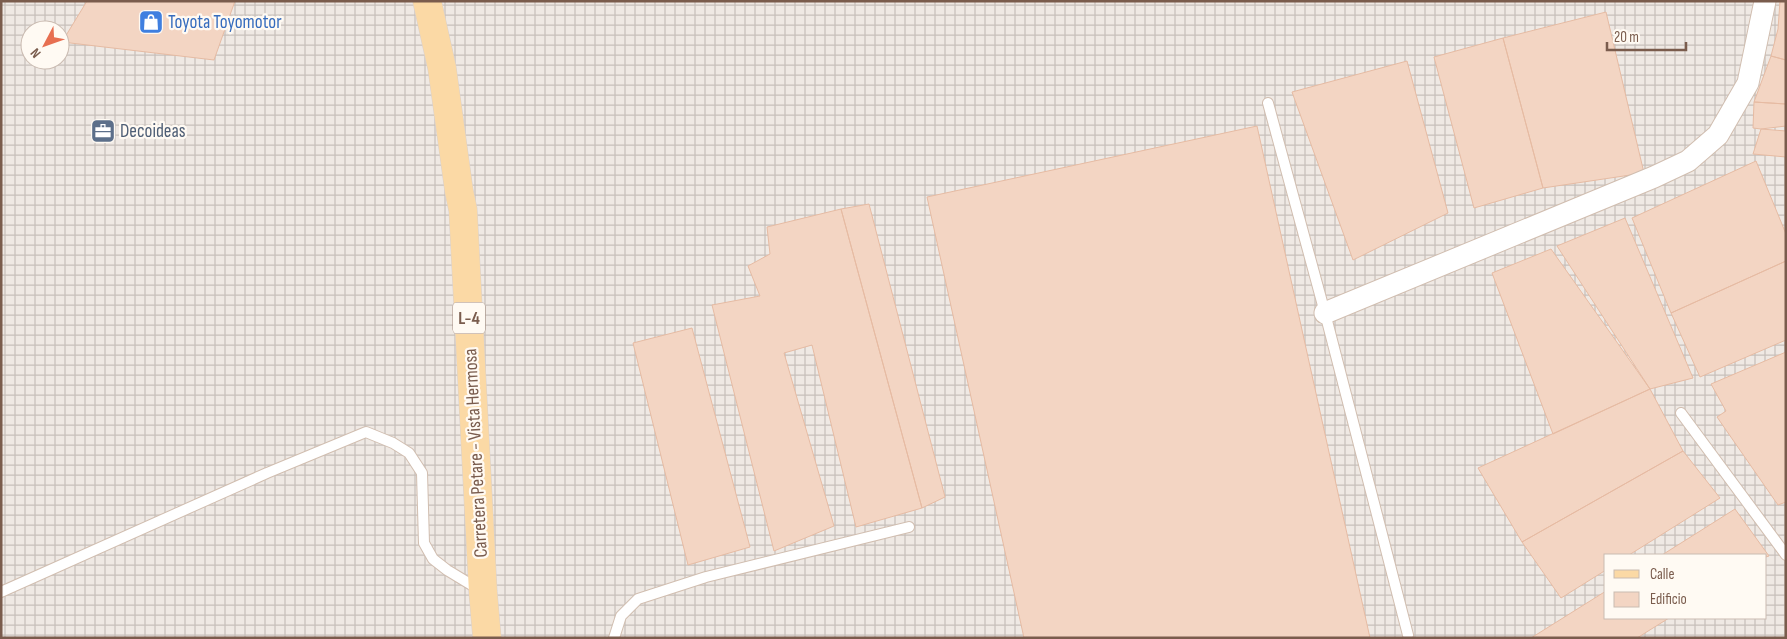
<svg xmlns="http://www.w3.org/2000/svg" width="1787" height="639" font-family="'Sofia Sans Condensed',sans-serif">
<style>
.industrial{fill:url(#industrial-grid);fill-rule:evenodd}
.building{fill:#f3d5c3;stroke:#e6bba3}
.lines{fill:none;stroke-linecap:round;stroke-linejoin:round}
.lane-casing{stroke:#d1beb0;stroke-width:12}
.street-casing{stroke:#d1beb0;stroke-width:23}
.primary-casing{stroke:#dad1cd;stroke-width:29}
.lane{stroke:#fff;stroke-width:10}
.street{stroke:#fff;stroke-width:21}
.primary{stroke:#fbd9a5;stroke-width:28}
.labels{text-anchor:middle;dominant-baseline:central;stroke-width:4.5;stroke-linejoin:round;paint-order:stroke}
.shield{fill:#fffaf3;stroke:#a28b7f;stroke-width:1}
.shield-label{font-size:18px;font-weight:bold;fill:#7a5c4d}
.shop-label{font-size:19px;fill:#366cbe;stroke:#fffaf3;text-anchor:start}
.service-label{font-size:19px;fill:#4e5e75;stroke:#fffaf3;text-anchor:start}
.street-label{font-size:19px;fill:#7a5c4d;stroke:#fffaf3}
</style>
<defs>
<pattern id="industrial-grid" width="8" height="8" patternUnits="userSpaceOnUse" patternTransform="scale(1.25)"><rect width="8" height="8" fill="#efe9e4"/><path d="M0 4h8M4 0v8" fill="none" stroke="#c7c0bb"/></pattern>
</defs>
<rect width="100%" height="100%" fill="#fdf6ec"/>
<!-- industrial -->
<path class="industrial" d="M1 1H1786V638H1ZM30 30H60V60H30ZM1606 555H1766V618H1606Z"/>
<!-- building -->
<path class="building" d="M87 1H235L214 60 62 42Z
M1780 1H1786V60L1771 56 1778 29Z
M1606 12 1644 173 1543 188 1503 38Z
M1503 38 1543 188 1474 208 1434 57Z
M1771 56 1786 60V104L1754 102Z
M1407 61 1448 213 1353 260 1292 92Z
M1754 102 1786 104V126L1761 129 1753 128Z
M1257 126 1370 638H1024L927 197Z
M1761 129 1786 131V157L1753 154Z
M1756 161 1786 234V261L1671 313 1632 218Z
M869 204 945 497 922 508 841 209Z
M841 209 922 508 856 527 812 345 784 353 834 526 774 551 712 305 760 296 748 266 770 254 767 227Z
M1625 218 1693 378 1650 389 1557 246Z
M1551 249 1650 389 1553 434 1492 273Z
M1786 261V340L1700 377 1671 313Z
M692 328 750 547 688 565 633 343Z
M1786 352V502L1778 505 1717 417 1726 411 1711 384Z
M1650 389 1683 451 1522 542 1478 468Z
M1683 451 1720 498 1629 555H1606V570L1561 598 1522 542Z
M1735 509 1769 556 1766 557V555H1662Z
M1606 591V618H1669L1637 638H1531Z"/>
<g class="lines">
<defs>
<path id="lane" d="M1268 103 1325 313 1408 635
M1681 413 1786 555
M1 592 267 473 366 432 393 443 409 453 422 473 424 543 433 559 447 570 480 590
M614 638 621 616 638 599 706 577 909 527"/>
<path id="street" d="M1325 313 1654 177 1688 161 1718 135 1748 83 1765 1"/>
<path id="primary" d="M427 1 442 68 459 191 463 210 483 592 487 638"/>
</defs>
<!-- lane casing -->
<use href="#lane" class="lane-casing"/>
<!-- street casing -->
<use href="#street" class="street-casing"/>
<!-- primary casing -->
<use href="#primary" class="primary-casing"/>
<!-- lane -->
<use href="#lane" class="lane"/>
<!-- street -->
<use href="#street" class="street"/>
<!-- primary -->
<use href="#primary" class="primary"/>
</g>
<!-- icons -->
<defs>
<symbol id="shop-square" viewBox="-11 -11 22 22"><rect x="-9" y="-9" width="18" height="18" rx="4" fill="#3f7fe0" stroke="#fffaf3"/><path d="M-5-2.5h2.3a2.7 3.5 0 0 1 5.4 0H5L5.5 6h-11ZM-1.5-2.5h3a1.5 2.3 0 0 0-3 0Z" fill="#fff"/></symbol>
<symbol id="office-square" viewBox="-11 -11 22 22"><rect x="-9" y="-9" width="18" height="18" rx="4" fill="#5c6f8a" stroke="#fffaf3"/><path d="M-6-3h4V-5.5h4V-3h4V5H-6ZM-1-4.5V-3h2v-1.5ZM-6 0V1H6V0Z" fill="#fff"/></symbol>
</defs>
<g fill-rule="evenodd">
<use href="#shop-square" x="137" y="8" width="28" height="28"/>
<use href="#office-square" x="89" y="117" width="28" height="28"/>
</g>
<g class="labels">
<!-- shield labels -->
<rect class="shield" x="453" y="302.5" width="32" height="31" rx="4"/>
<g class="shield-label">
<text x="469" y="318">L-4</text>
</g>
<!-- shop labels -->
<g class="shop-label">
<text x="168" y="22">Toyota Toyomotor</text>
</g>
<!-- service labels -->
<g class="service-label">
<text x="120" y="131">Decoideas</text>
</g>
<!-- street labels -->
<g class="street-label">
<text transform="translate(476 453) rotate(-93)">Carretera Petare - Vista Hermosa</text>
</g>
</g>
<!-- border -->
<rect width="1787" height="639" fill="none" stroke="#7a5c4d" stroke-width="5"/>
<!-- legend -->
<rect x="1604" y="554" width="162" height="65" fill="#fffaf3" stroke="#cabbb1"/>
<rect x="1614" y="570" width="25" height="8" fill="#fbd9a5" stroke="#cabbb1"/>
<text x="1650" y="579" font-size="15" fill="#7a5c4d">Calle</text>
<rect x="1614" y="592" width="25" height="15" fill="#f3d5c3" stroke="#cabbb1"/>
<text x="1650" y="604" font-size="15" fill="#7a5c4d">Edificio</text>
<!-- north arrow -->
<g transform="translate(45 45) rotate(229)"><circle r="24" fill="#fffaf3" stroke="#cabbb1"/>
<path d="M0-4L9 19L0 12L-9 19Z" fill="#e76f51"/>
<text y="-8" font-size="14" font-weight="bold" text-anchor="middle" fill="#7a5c4d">N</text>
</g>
<!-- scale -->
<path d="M1607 42v8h79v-8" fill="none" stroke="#7a5c4d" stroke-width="2.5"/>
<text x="1614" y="42" font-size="15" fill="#7a5c4d" stroke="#fffaf3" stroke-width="4" paint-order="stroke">20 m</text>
</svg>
